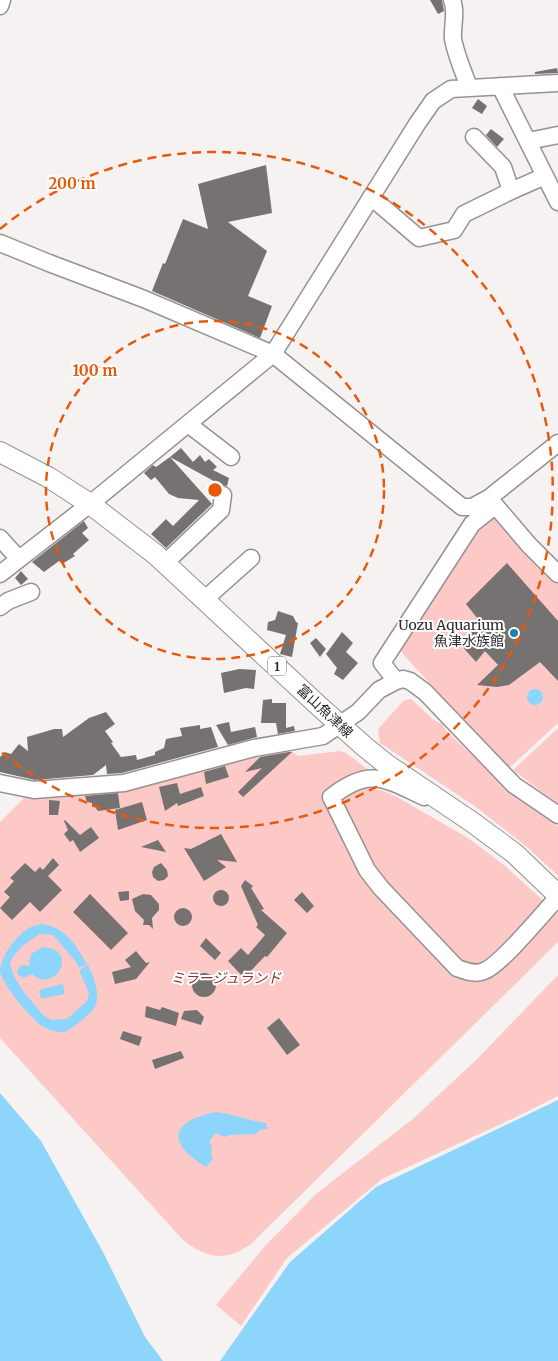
<svg xmlns="http://www.w3.org/2000/svg" width="558" height="1361" font-family="Merriweather,'Noto Sans JP',serif">
<style>
.green{fill:#fcc9c7}
.water{fill:#8dd5fb}
.building{fill:#767272}
.lines{fill:none;stroke-linecap:round;stroke-linejoin:round}
.minor-casing{stroke:#969292;stroke-width:19}
.major-casing{stroke:#969292;stroke-width:22}
.minor{stroke:#fff;stroke-width:16}
.major{stroke:#fff;stroke-width:20}
.ring{fill:none;stroke:#e8590c;stroke-width:2.5;stroke-dasharray:9 6}
.poi-dot{fill:#1e81ac;stroke:#fff;stroke-width:2}
.labels{text-anchor:middle;dominant-baseline:central;stroke-width:4;stroke-linejoin:round;paint-order:stroke}
.shield{fill:#fff;stroke:#6b6a6a;stroke-width:1}
.shield-label{font-size:12px;font-weight:bold;fill:#2c2a2a}
.poi-label{font-size:14px;fill:#2c2a2a;stroke:#fff;text-anchor:end}
.street-label{font-size:14px;fill:#2c2a2a;stroke:#fff}
.park-label{font-size:14px;font-style:italic;fill:#883136;stroke:#fff}
.centre{fill:#e8590c;stroke:#fff;stroke-width:2.5}
.ring-label{font-size:15px;text-anchor:middle;font-weight:bold;fill:#e8590c;stroke:#fff;stroke-width:4;stroke-linejoin:round;paint-order:stroke}
</style>
<rect width="100%" height="100%" fill="#f7f2f2"/>
<!-- green -->
<path class="green" d="M494 504 558 573V723L507 770 397 647Z
M411 699 434 720 442 724 447 732 502 782 558 826V876L527 847 476 807 380 743 378 729 403 701Z
M558 728V804L513 770Z
M290 750 298 756 340 751 346 753 370 771V788L386 792 397 797 468 838 504 865 558 914V942L251 1244C225 1263 205 1258 182 1239L0 1038V822L29 793Z
M558 975V1096L514 1118 382 1179 287 1258 241 1326 216 1305 266 1245 316 1194 414 1118 477 1059Z"/>
<!-- water -->
<path class="water" d="M527 697a8 8 0 1 1 16 0a8 8 0 1 1-16 0Z
M42 924C65 927 76 945 87 964L79 968 76 962 53 935 40 934C29 941 15 950 10 963L14 976 23 991 43 1015 52 1020 67 1019 87 1001 89 993 79 970 88 965C95 979 104 1003 89 1014 82 1020 72 1030 64 1032 56 1033 45 1029 39 1024 27 1013 5 988 0 972 0 956 18 933 31 927 34 925 39 925 42 924Z
M43 947C80 949 56 995 32 974L24 978 19 976 17 972 19 967 23 965 30 966 29 961 31 954Z
M63 984 65 994 45 998H41L39 991 42 989Z
M0 1093 41 1141 103 1252 145 1337 163 1361H0Z
M558 1100V1361H220L290 1262 376 1187Z
M216 1112C234 1114 249 1121 266 1123L267 1129 260 1130 256 1134 230 1135 225 1137 216 1133 209 1141 212 1146 211 1154 213 1159 206 1167C165 1143 171 1121 216 1112Z"/>
<!-- building -->
<path class="building" d="M430 0H442L444 11 438 14Z
M557 68 558 73 535 74V72Z
M478 99 487 106 482 114 472 108Z
M491 129 504 139 497 147 486 135Z
M266 165 272 213 228 222 267 251 248 296 272 306 260 338 152 291 163 263 165 264 183 219 208 229 198 184Z
M181 448 193 462 200 455 205 462 209 459 217 467 213 470 229 478 227 486 221 485 170 457Z
M170 457 212 504 166 548 151 534 166 519 173 526 199 500 178 498 169 494 155 477 151 480 144 473 153 465 156 467Z
M84 521 88 528 82 533 89 540 73 554 75 556 62 564 59 561 44 572 32 562Z
M507 563 558 621V681L540 662 509 685 497 687 477 685 498 665 485 651 476 662 460 644 481 623 466 604Z
M21 571 28 579 21 585 15 578Z
M278 611 293 616 296 622 298 623 292 657 280 654 286 635 267 630 268 622 275 620Z
M342 632 353 643 346 652 358 663 343 680 334 674 337 668 326 654Z
M316 638 326 649 320 657 310 643Z
M239 669 256 670 254 689 246 688 224 693 221 673Z
M272 699V703H286V728L294 726 295 731 278 734 276 723H261L263 700Z
M106 712 115 724 105 731 113 742 111 743 121 757 136 755 137 760 155 755V752L164 748 166 739 182 736 180 728 200 725V729L211 727 218 747 122 773 107 774 106 765 93 775 35 780 0 772V757L5 752 11 754 19 744 28 751 27 737 54 729H62L63 737 89 718Z
M229 722 231 732 255 727 257 737 228 745 216 725Z
M289 752H292L243 797 238 792 262 768 245 772 260 757Z
M225 766 229 777 206 784 204 772Z
M177 783 180 794 201 787 204 796 178 806 177 803 165 811 159 787Z
M118 793 120 808 98 811 95 807H92V803L87 802 85 796Z
M49 800 60 801 58 815H49Z
M142 802 147 820 118 830 115 810Z
M65 820 80 835 91 827 99 838 80 852 73 840 70 842 64 834 68 830 64 821Z
M221 834 237 862 217 860 226 867 204 881 184 848 191 849Z
M158 840 166 852 141 847Z
M53 858 59 865 48 876 62 890 40 912 30 902 12 920 0 908 10 897 4 892 14 881 10 878 25 863 35 872 40 867 43 870Z
M161 863 167 870 168 876 164 880 158 881 153 877 152 872 154 867Z
M245 880 253 886 251 888 264 909 261 910 287 933 267 957 265 956 244 978 228 961 241 948 248 955 265 935 256 927 258 925 241 886Z
M213 898a8 8 0 1 1 16 0a8 8 0 1 1-16 0Z
M129 891V900L120 901 118 892Z
M302 892 314 906 307 913 294 900Z
M90 894 128 933 111 950 73 912Z
M143 894 151 895 159 904V910L152 918 153 929 149 925H143L144 920 135 911 132 899Z
M174 917a9 9 0 1 1 18 0a9 9 0 1 1-18 0Z
M206 938 221 953 215 960 200 946Z
M136 951 146 963 150 962 136 979 115 984 112 972 131 967 125 960Z
M192 985a12 12 0 1 1 24 0a12 12 0 1 1-24 0Z
M146 1006 160 1010 162 1007 179 1013 176 1026 145 1017Z
M197 1010 204 1017 201 1025 181 1019 184 1011Z
M279 1018 300 1045 287 1055 267 1028Z
M123 1031 142 1037 139 1046 120 1039Z
M181 1051 184 1058 155 1069 152 1060Z"/>
<g class="lines">
<defs>
<path id="minor" d="M452 0C457 12 452 26 453 39 456 55 463 71 469 87
M0 6 2 0
M500 86 558 202
M474 137 503 167 511 191 545 176
M528 141 558 135
M371 197 419 238 454 230 464 214 511 191
M0 243 49 263 144 299 273 354 462 507H472L489 498 494 504
M188 424 231 457
M489 498 558 443
M0 538 19 559
M165 563 221 510 223 495
M0 574 90 504 273 354 417 124 433 101 451 89 558 83
M205 599 251 558
M0 607 8 601 31 592
M396 681 382 663 472 524 491 509 494 504 529 545 558 574
M0 783 34 790 124 783 254 748 323 736 358 712 379 690 396 681 403 679 410 681 425 692 514 785 558 815
M424 797C384 778 369 767 331 797L367 870 381 888 457 968C466 971 475 975 484 971 501 965 543 913 558 897"/>
<path id="major" d="M0 452 48 477 90 504 155 554 320 707 365 747 386 764 472 822 514 853 558 895"/>
</defs>
<!-- minor casing -->
<use href="#minor" class="minor-casing"/>
<!-- major casing -->
<use href="#major" class="major-casing"/>
<!-- minor -->
<use href="#minor" class="minor"/>
<!-- major -->
<use href="#major" class="major"/>
</g>
<!-- distance rings -->
<g class="ring">
<circle cx="215" cy="490" r="169"/>
<path d="M0 229A338 338 0 1 1 0 751"/>
</g>
<!-- markers -->
<circle class="poi-dot" cx="514" cy="633" r="5"/>
<g class="labels">
<!-- shield labels -->
<rect class="shield" x="268" y="656.5" width="18" height="19" rx="4"/>
<g class="shield-label">
<text x="277" y="666">1</text>
</g>
<!-- poi labels -->
<g class="poi-label">
<text x="504" y="625">Uozu Aquarium<tspan x="504" dy="16">魚津水族館</tspan></text>
</g>
<!-- street labels -->
<g class="street-label">
<text transform="translate(325 711) rotate(43)">富山魚津線</text>
</g>
<!-- park labels -->
<g class="park-label">
<text x="226" y="978">ミラージュランド</text>
</g>
</g>
<circle cx="215" cy="490" r="8" class="centre"/>
<g class="ring-label">
<text x="72" y="189">200 m</text>
<text x="95" y="376">100 m</text>
</g>
</svg>
